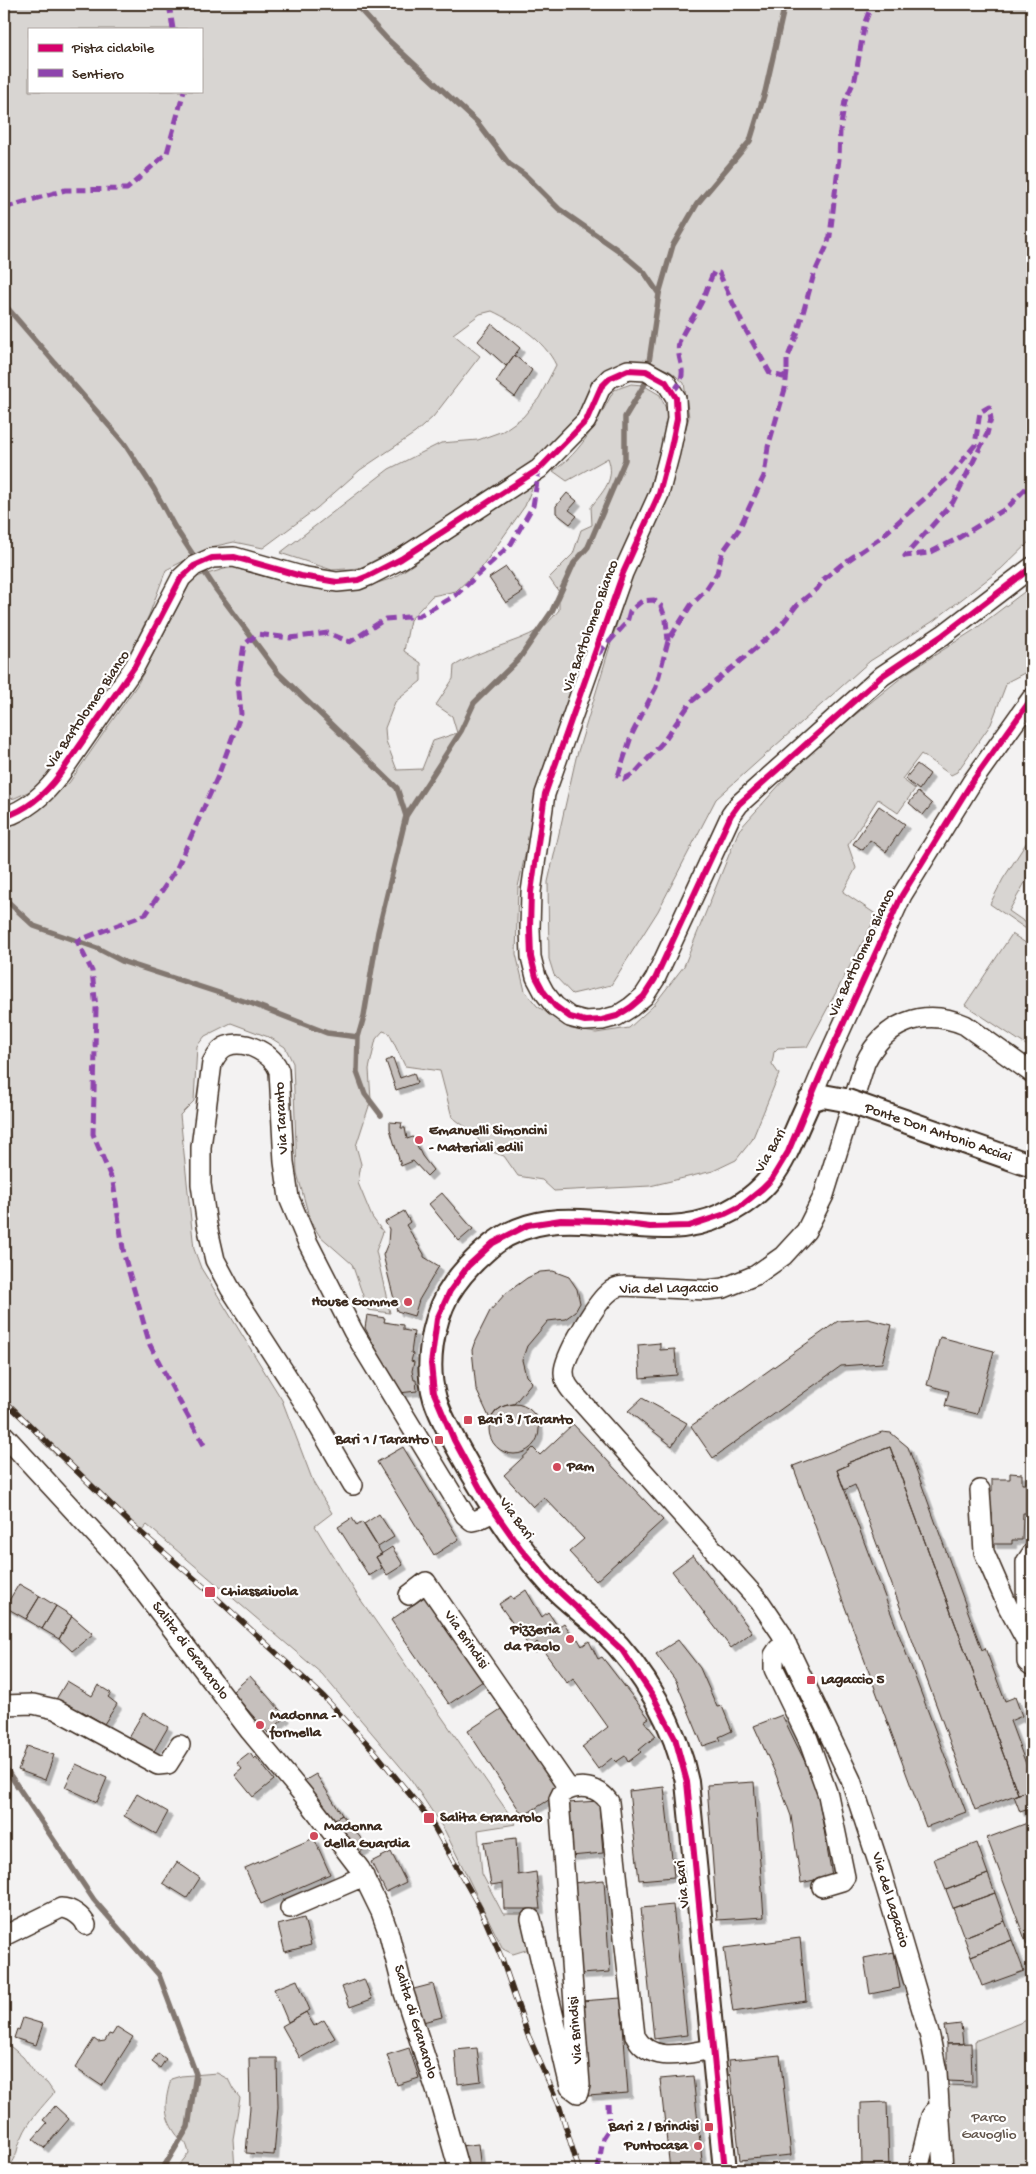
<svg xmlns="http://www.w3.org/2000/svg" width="1036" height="2174" font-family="'Gochi Hand',sans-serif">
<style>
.green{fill:#d8d5d2;stroke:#8a8078;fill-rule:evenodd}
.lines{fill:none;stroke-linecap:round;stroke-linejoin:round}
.stream{stroke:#827770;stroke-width:5.5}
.building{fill:#c6c0bd;stroke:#3b2a1e;filter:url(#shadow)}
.minor-casing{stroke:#3b2a1e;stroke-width:22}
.tertiary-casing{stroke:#3b2a1e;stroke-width:26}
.minor{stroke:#fff;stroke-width:19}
.tertiary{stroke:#fff;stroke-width:22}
.rail-casing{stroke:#3b2a1e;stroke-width:5.5}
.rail{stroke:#fff;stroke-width:4;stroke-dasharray:11;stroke-linecap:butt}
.tertiary-bridge-casing{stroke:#3b2a1e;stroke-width:26;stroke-linecap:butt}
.tertiary-bridge{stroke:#fff;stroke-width:22}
.quiet{stroke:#8e44ad;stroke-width:5;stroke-dasharray:10 5;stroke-linecap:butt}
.cycleway-casing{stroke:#fff;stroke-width:9}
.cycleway{stroke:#d6006c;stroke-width:6}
.poi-dot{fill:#d1495b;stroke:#fff;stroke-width:2}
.labels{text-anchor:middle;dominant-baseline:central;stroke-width:4.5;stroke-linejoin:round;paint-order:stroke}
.street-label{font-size:15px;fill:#3b2a1e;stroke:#fff}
.poi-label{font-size:15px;font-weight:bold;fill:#3b2a1e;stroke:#fff;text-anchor:start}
.park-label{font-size:15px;fill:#62554b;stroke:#fff}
</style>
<defs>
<filter id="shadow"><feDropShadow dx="4.5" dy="4.5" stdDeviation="0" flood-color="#0004"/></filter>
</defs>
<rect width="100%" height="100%" fill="#f3f2f2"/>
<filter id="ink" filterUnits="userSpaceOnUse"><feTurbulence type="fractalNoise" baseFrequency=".02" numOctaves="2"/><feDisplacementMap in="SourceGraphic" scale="10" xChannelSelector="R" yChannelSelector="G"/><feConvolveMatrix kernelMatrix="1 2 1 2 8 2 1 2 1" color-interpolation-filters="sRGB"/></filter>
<g filter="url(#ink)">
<!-- green -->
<path class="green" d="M4 4H1032V539L1001 569 932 622 870 661 716 799 658 911 611 985 572 994 554 975 549 959 548 882 576 758 631 577 666 502 689 417 684 383 670 371 647 362 616 366 576 426 543 457 419 537 360 568 332 570 280 553 389 469 441 443 478 440 503 431 523 417 539 398 556 365C544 340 517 323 492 311L480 314 453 334 480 356 433 417 415 433 360 470 317 508 263 548 234 542 211 547 166 570 149 615 125 664 60 762 32 790 15 798 4 800ZM29 29H201V91H29Z
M631 384 643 385 660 395 670 418 647 496 596 622 540 786 518 887 516 954 525 991 537 1006 571 1029 596 1033 629 1028 653 1006 684 966 739 830 808 753 907 673 974 630 1032 586V669L1007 682 991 724 957 772 951 775 921 754 902 779 915 789 898 813 878 799 848 845 856 868 843 892 877 915 807 1047 778 1048 774 1052 772 1064 779 1074 752 1140 736 1160 713 1171 650 1186 554 1191 542 1180 518 1176 504 1156 484 1149 475 1134 452 1117 440 1071 405 1066 389 1033 383 1031 376 1039 369 1069 371 1100 356 1146 361 1164 358 1183 372 1217 383 1232 376 1251 390 1313 368 1310 352 1264 319 1235 310 1220 297 1173 293 1063 285 1047 271 1038 231 1023 205 1036 197 1046 194 1101 180 1115 194 1249 201 1268 282 1400 314 1484 332 1513 315 1526 356 1593 516 1824 478 1830 482 1874 503 1914H525L529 1949 513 1954 503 1949 445 1831 410 1778 322 1674 147 1525 140 1533 43 1443 4 1398V826L17 824 69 783 137 685 193 578 231 567 289 583 362 588 393 578 534 483 525 506 482 567 456 591 432 596 410 620 404 651 421 663V681L395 702 385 728 386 741 397 770 422 769 433 741 457 733 452 716 436 705 453 679 454 666C480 649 513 645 540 629 547 625 554 616 559 610V592L549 578 573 554 581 530 592 525 591 507C603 491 616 480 608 458L567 481 553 471C582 452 598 420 614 390Z
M1032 834V870L1009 911 1032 927V933L990 904 1003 879Z
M1012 934 1032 947V1049L965 1005Z
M1032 2018V2170H950L944 2085 976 2086 975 2041Z
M4 2041 23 2057 37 2076 47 2083 54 2093C42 2107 29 2120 22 2137 14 2153 20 2157 5 2170Z
M217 2073 228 2079 233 2089 240 2098 233 2139 235 2170H158L176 2169 189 2153C185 2137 184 2144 176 2134 162 2114 165 2101 171 2079L181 2076Z"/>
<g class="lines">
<!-- stream -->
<path class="stream" d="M355 4 387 39 477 122 509 164 525 175 559 209 618 250 644 272 659 294
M4 304 124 443 154 489 174 526 215 588 278 673 397 788 406 816
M4 898 34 926 97 948 124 962 253 1004 327 1033 358 1037
M381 1115 365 1094 357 1072 358 1037 364 1016 378 932 406 816 461 731 474 703 519 659 552 611 574 563 588 547 625 460V417L646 382 659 294 673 245 697 204 750 141 765 92 785 4
M4 1766 94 1900 159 1975 196 2074 188 2127 162 2170"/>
</g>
<!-- building -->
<path class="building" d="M492 324 520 348 506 366 478 341Z
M514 355 532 370 515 397 496 382Z
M567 493 577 501 569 510 577 516 570 524 556 513V506Z
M506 567 523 592 506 603 489 578Z
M917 764 930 774 919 790 905 779Z
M918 792 932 804 923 815 909 803Z
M879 806 905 824 886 852 870 840 863 850 853 844Z
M393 1058 400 1078 414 1073 417 1083 396 1090 386 1061Z
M390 1122 402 1123 401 1128H405L407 1139 413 1137 422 1156 433 1170 427 1176 413 1161 401 1166 390 1129Z
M442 1193 473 1229 459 1241 429 1204Z
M404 1211 410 1222 406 1225 424 1254V1257L439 1266 419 1300 414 1316 397 1311 383 1255 388 1243 389 1229 385 1222Z
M553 1271 569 1277 577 1289 580 1303 575 1312 565 1319 548 1321 527 1346 522 1360 526 1376 532 1382 514 1404 504 1406 496 1411 490 1419 476 1389 472 1350 475 1341 490 1311 505 1294 527 1278 540 1272Z
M367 1315 385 1318 384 1322 403 1325V1330L414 1332 411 1353 413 1354 411 1361 414 1362 412 1371 414 1380H416L417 1391 399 1393 365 1328Z
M868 1319 892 1325 882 1363 841 1366 713 1458 691 1426 838 1321Z
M940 1337 994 1351 977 1414 945 1406 949 1391 927 1385Z
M660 1343V1350L675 1349 677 1375 640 1378 638 1345Z
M642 1398 687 1423 672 1446 628 1411Z
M489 1429a25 25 0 1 1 50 0a25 25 0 1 1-50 0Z
M573 1424 663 1520 596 1581 569 1552 584 1539 544 1497 533 1507 504 1475 533 1448 540 1455Z
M882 1432 891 1433 908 1447 982 1650 985 1648 1005 1701 1015 1697 1022 1716 1010 1721 1032 1780V1789L1018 1794 890 1447 847 1463 848 1465 837 1470 966 1812 926 1827 793 1466Z
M403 1447 459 1539 434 1555 377 1462Z
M890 1447 1018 1794 975 1810 855 1485 844 1490 837 1470 848 1465 847 1463Z
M1010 1473 1022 1474V1484H1026V1513H1023L1022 1540H1012V1544H992V1513H988V1491H992V1479H1010Z
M379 1514 394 1537 378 1547 364 1524Z
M352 1518 357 1526 362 1522 382 1554 376 1557 382 1568 369 1576 338 1527Z
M392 1547 403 1565 387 1575 376 1557Z
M693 1555 752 1632 731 1648 672 1571Z
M19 1584 40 1596 26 1619 5 1607Z
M526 1590 542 1617 548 1612 558 1627 564 1623 575 1640 578 1639 582 1646 589 1641 598 1659 602 1657 649 1718 644 1721 656 1736 639 1750 641 1752 628 1762 625 1756 616 1762 612 1758 598 1769 582 1747 608 1727 573 1678 567 1683 537 1642 531 1649 499 1604 511 1596 513 1599Z
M40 1596 56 1606 42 1629 26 1619Z
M426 1596 483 1681 449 1704 391 1620Z
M56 1606 72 1616 59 1639 42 1629Z
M72 1616 93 1634 72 1651 59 1639Z
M678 1640 700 1668 717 1707 722 1706 732 1731 719 1737 721 1740 703 1746 676 1681 656 1654Z
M250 1676 286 1717 268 1733 232 1692Z
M67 1681 92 1696 98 1685 111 1693 108 1697 117 1704 104 1724 82 1711 79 1715 55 1701Z
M504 1707 560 1793 523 1816 468 1731Z
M143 1713 168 1727 153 1753 128 1738Z
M782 1715 808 1768 817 1789 832 1876 801 1883 791 1816 776 1775 754 1726Z
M27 1746 54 1755 45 1780 18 1770Z
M250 1753 254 1759 256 1757 274 1780 253 1797 235 1775 242 1769 237 1763Z
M76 1764 107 1778 97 1802 65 1787Z
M316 1774 342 1815 330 1822 304 1781Z
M754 1782 764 1917 717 1920 707 1785Z
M664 1787 674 1877 639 1880 629 1791Z
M1032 1789V1808L1020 1812 1014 1796Z
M137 1794 168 1812 156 1834 124 1816Z
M599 1801 603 1853 571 1856 567 1803Z
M1032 1808V1958L987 1838 1030 1822 1026 1810Z
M342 1815 368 1847 355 1855 330 1822Z
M314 1838 330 1874 261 1904 245 1868Z
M516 1838 518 1875 536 1872 540 1909H504L503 1883 491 1885 484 1842Z
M977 1843 988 1874 946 1890 934 1859Z
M391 1852 406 1882 386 1892 371 1862Z
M177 1862 200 1878 187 1898 163 1883Z
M988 1874 995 1893 953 1908 946 1890Z
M604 1880 610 1972 580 1974 573 1883Z
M995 1893 1005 1921 964 1937 953 1908Z
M673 1905 687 2035 654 2039 641 1908Z
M304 1918 311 1945 285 1952 278 1925Z
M1005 1921 1012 1940 971 1956 964 1937Z
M800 1938 806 2001 733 2012 724 1948Z
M1012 1940 1024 1971 982 1986 971 1956Z
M894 1952 900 1988 870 1994 864 1958Z
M364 1979 372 1999 350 2007 342 1987Z
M297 1980 310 2010 288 2022 274 1989Z
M433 1984 442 2017 419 2023 410 1990Z
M621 1998 628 2093 588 2096 581 2001Z
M306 2012 314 2026 324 2020 335 2038 300 2058 282 2026Z
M23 2018 43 2024 36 2045 14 2038 17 2029 19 2030Z
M961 2024 963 2044H947L944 2026Z
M117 2027 133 2037 102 2086 75 2068 94 2039 98 2042 105 2041 109 2034 112 2035Z
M971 2043 972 2082 947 2081V2044Z
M409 2048 419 2078 397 2085 387 2055Z
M477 2048 481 2081 458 2084 455 2050Z
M158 2053 166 2059 160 2068 152 2062Z
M780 2055 791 2155 740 2160 729 2060Z
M249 2058H277L278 2107 274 2155 246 2153 250 2107Z
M693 2076 703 2170H670L660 2079Z
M887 2102 889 2170H862L861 2103Z
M55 2106 69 2119 44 2148 33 2139 47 2123 43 2120Z
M478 2144 481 2170H467L460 2146Z"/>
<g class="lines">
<defs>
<path id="minor" d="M4 817C27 810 46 793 60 774L135 666 181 578 194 566 212 558 234 557 301 576 337 582 358 580 368 576 401 559 539 469 586 421 601 387 610 378 628 370 646 371 666 382 676 398 677 419 670 452 659 494 623 573 545 794 531 892 530 928 531 957 536 977 544 992 555 1006 570 1017 585 1021 602 1020 617 1016 631 1007 644 996 655 979 731 815 739 804 882 676 943 635 1032 567
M810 1100 825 1064 902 895 972 782 1032 698
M4 1435 122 1563 250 1731 305 1797 360 1869 381 1912 389 1934 404 1993 439 2099 459 2170
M353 1485 312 1415 230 1288 215 1260 207 1225 201 1184V1147L212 1063C216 1056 219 1049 227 1046 246 1039 273 1054 279 1071L284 1162 289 1198 308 1243 353 1331 465 1515 472 1521 477 1520 494 1512
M980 1490 984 1552 1008 1607 1027 1642
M1032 1553 1026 1562 1027 1662 1032 1666
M409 1595 426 1582 569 1789
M787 1645 778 1649 774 1655V1669L808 1739 828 1795 845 1877 842 1881 822 1887
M4 1705 33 1704 55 1709 158 1765 168 1764 180 1745
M290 1908 364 1876
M531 1919 570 2087 578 2093 580 2085 559 1799 562 1793C579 1783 598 1786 609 1802L635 2036C651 2065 686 2053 713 2049
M4 1936 61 1908C71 1908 83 1917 86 1925
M918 2170 931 2116 934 2112 940 2110
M943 2170 937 2072 930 2037 881 1871 851 1780 781 1633 760 1602 576 1396C569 1388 564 1382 564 1372 564 1356 595 1305 607 1294 612 1289 617 1286 624 1286L706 1290 724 1288 756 1275 783 1256 806 1231 824 1195 865 1063C884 1023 923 1007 965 1025L1032 1073"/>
<path id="tertiary" d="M725 2170 687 1782C676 1726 644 1670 603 1630 586 1614 565 1600 549 1582 514 1543 487 1500 462 1455 452 1437 441 1418 435 1399 425 1365 432 1324 448 1294 458 1277 470 1264 485 1251 556 1186 644 1252 722 1215 780 1188 785 1152 810 1100L823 1096 845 1100"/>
</defs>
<!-- minor casing -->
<use href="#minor" class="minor-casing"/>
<!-- tertiary casing -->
<use href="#tertiary" class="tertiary-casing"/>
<!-- minor -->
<use href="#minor" class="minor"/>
<!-- tertiary -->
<use href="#tertiary" class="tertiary"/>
<defs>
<path id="rail" d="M4 1400 130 1523 210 1592 324 1697 375 1752 429 1818 480 1908 502 1959 528 2035 559 2105 579 2170"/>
</defs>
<!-- rail casing -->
<use href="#rail" class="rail-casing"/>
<!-- rail -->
<use href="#rail" class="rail"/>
<defs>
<path id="tertiary-bridge" d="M845 1100 1032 1166"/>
</defs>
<!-- tertiary-bridge casing -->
<use href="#tertiary-bridge" class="tertiary-bridge-casing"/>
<!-- tertiary-bridge -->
<use href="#tertiary-bridge" class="tertiary-bridge"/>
<!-- quiet -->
<path class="quiet" d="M169 4 173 29
M4 208 65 190 127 189 167 153 184 91
M787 372 785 389 768 447 764 476 739 529 722 553 717 573 705 591 691 605 668 641 656 687 632 734 618 776 624 779 635 773 663 742 691 702 777 630 797 605 817 589 824 579 841 565 879 539 950 476 975 445 980 412 989 407 991 419 987 434 953 502 905 556 929 553 955 540 1007 508 1032 482
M673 391C692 373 675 361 679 343 683 330 694 317 700 305 706 294 708 283 714 272L719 273 744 327 770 373 783 377 787 372V359L797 334 814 274 826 248 830 236 839 159 840 131 845 101 855 79 865 22 872 4
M598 654 627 622 630 611 642 601 654 600 661 606 666 620 668 641
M204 1445 176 1395 150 1345 124 1255 113 1182 93 1134 96 1008 92 971 77 941 146 914 176 870 218 776 241 714 238 682 244 645 257 634 290 638 328 633 350 642 385 619 419 616 456 595 511 544 533 506 539 469
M598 2170 603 2138 609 2129 608 2104"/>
<defs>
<path id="cycleway" d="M4 817C27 810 46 793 60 774L135 666 181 578 194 566 212 558 234 557 301 576 337 582 358 580 368 576 401 559 539 469 586 421 601 387 610 378 628 370 646 371 666 382 676 398 677 419 670 452 659 494 623 573 545 794 531 892 530 928 531 957 536 977 544 992 555 1006 570 1017 585 1021 602 1020 617 1016 631 1007 644 996 655 979 731 815 739 804 882 676 943 635 1032 567
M725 2170 687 1782 675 1738 653 1696 622 1650 551 1584 521 1549 487 1501 454 1440 434 1393 431 1364 437 1319 450 1291 468 1266 493 1243 528 1225 561 1220 605 1221 650 1227 689 1226 725 1214 741 1206 762 1189 771 1180 788 1152 825 1064 902 895 972 782 1032 698"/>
</defs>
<!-- cycleway casing -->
<use href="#cycleway" class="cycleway-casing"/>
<!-- cycleway -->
<use href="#cycleway" class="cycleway"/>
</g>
</g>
<!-- markers -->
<g class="poi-dot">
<circle cx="419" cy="1140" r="5"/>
<circle cx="408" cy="1302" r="5"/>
<rect x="463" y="1415" width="10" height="10" rx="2.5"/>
<rect x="434" y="1435" width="10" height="10" rx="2.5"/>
<circle cx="557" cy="1467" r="5"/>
<rect x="204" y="1586" width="12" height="12" rx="2.5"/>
<circle cx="570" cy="1639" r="5"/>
<rect x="806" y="1675" width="10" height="10" rx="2.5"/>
<circle cx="260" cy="1725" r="5"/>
<rect x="423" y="1812" width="12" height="12" rx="2.5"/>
<circle cx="314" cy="1836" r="5"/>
<rect x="704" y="2122" width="10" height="10" rx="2.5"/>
<circle cx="698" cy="2146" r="5"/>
</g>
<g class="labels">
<!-- street labels -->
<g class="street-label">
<text transform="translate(591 626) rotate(-70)">Via Bartolomeo Bianco</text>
<text transform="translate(88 710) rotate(-56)">Via Bartolomeo Bianco</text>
<text transform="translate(862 953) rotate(-65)">Via Bartolomeo Bianco</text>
<text transform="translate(282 1118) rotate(-93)">Via Taranto</text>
<text transform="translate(938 1133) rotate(19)">Ponte Don Antonio Acciai</text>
<text transform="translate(771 1151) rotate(-60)">Via Bari</text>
<text transform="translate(669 1289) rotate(-1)">Via del Lagaccio</text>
<text transform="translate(516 1519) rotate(54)">Via Bari</text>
<text transform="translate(466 1640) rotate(55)">Via Brindisi</text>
<text transform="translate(190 1651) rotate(53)">Salita di Granarolo</text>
<text transform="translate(683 1884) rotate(-96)">Via Bari</text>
<text transform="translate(890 1900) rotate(73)">Via del Lagaccio</text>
<text transform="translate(415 2022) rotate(73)">Salita di Granarolo</text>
<text transform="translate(576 2030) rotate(-94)">Via Brindisi</text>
</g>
<!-- poi labels -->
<g class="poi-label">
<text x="429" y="1131">Emanuelli Simoncini<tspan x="429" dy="17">- Materiali edili</tspan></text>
<text x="398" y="1302" text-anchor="end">House Gomme</text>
<text x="478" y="1420">Bari 3 / Taranto</text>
<text x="429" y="1440" text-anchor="end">Bari 1 / Taranto</text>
<text x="567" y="1467">Pam</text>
<text x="221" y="1592">Chiassaiuola</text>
<text x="560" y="1630" text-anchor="end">Pizzeria<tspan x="560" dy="17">da Paolo</tspan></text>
<text x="821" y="1680">Lagaccio 5</text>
<text x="270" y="1716">Madonna -<tspan x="270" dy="17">formella</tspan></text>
<text x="440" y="1818">Salita Granarolo</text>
<text x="324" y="1827">Madonna<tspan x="324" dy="17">della Guardia</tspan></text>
<text x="699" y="2127" text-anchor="end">Bari 2 / Brindisi</text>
<text x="688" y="2146" text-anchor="end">Puntocasa</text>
</g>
<!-- park labels -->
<g class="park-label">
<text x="989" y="2118">Parco<tspan x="989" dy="17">Gavoglio</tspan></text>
</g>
</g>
<!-- margin -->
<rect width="1036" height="2174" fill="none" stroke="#fff" stroke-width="20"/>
<rect x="10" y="10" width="1016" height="2154" fill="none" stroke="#3b2a1e" stroke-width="2" filter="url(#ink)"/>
<!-- legend -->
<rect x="28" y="28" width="175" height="65" fill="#ffffff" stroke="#b1aaa5"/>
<rect x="38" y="44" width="25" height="8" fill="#d6006c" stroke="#b1aaa5"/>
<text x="72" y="52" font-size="15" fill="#3b2a1e">Pista ciclabile</text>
<rect x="38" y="69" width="25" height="8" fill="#8e44ad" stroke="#b1aaa5"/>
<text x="72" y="78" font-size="15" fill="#3b2a1e">Sentiero</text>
</svg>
